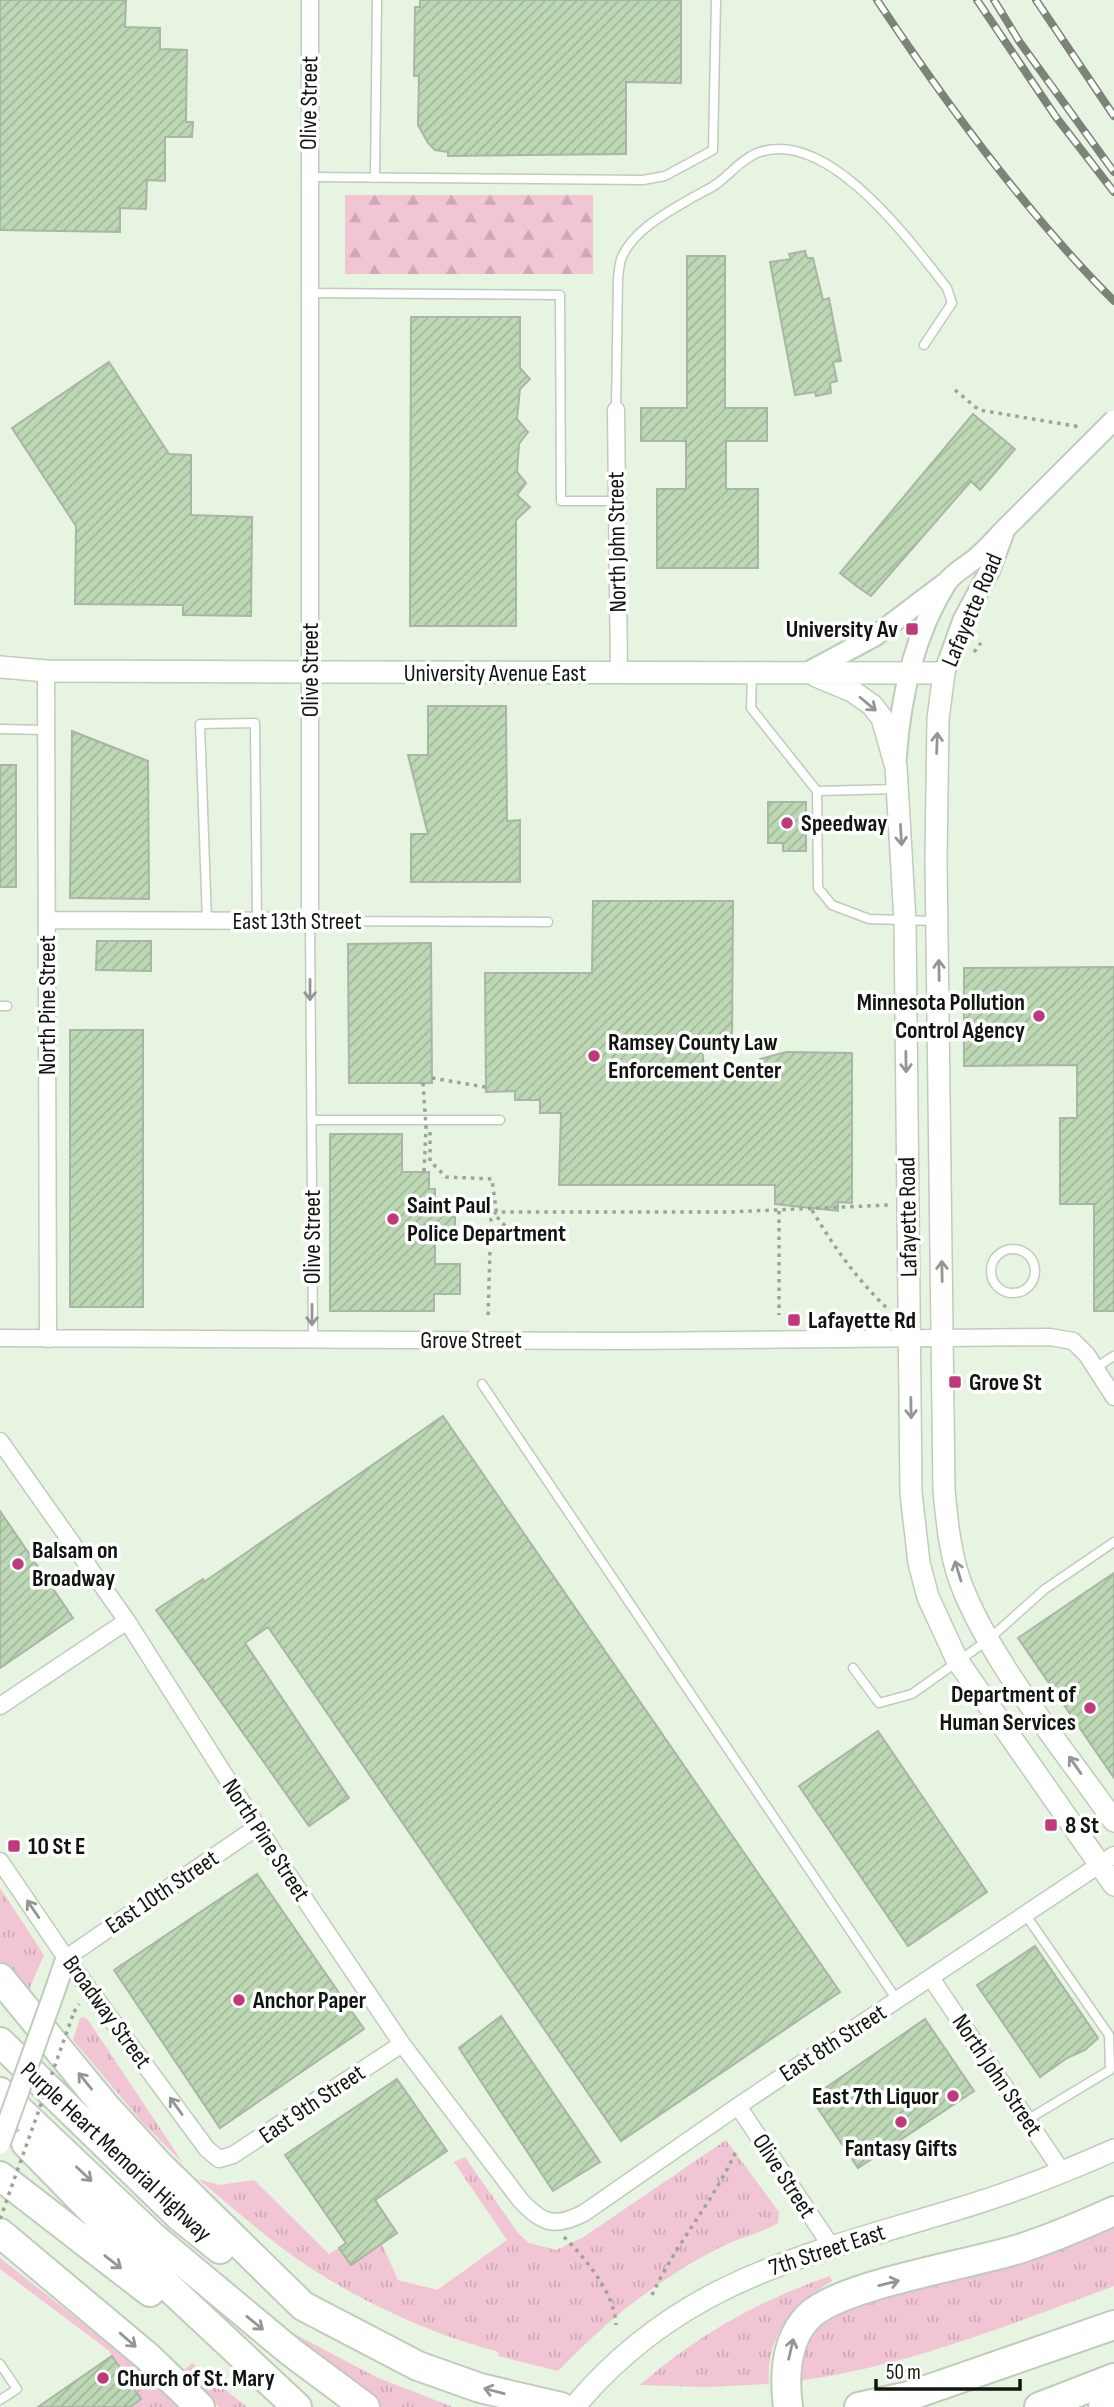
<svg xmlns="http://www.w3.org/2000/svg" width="1114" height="2407" font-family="'Sofia Sans Condensed',sans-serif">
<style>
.grass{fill:url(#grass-tufts)}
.forest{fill:url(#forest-firs)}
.building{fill:url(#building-hatch);stroke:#a9b6a5;stroke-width:2}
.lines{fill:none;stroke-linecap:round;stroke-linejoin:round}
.service-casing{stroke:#bfccbb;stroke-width:11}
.minor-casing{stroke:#bfccbb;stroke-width:19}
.tertiary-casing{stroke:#bfccbb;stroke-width:23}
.secondary-casing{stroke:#bfccbb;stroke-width:24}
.motorway-casing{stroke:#bfccbb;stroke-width:32}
.path{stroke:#9ba597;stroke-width:3.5;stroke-dasharray:3.5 5;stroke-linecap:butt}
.service{stroke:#fff;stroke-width:8}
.minor{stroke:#fff;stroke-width:16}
.tertiary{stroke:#fff;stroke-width:19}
.secondary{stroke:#fff;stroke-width:21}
.motorway{stroke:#fff;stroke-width:28}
.rail-casing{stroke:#7c8478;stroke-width:8}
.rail{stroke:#fff;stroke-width:5;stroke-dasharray:16;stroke-linecap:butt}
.tertiary-bridge-casing{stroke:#bfccbb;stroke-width:23;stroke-linecap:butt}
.path-bridge{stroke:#9ba597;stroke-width:3.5;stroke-dasharray:3.5 5;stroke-linecap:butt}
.tertiary-bridge{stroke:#fff;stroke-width:19}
.oneway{stroke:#949693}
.poi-dot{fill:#c03a7b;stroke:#fff;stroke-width:2.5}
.labels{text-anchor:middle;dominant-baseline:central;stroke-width:7;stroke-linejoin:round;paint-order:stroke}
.street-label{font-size:24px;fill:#11150f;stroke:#fff}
.poi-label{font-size:24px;font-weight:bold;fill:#11150f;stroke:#fff;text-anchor:start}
</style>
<defs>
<pattern id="grass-tufts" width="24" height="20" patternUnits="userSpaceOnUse" patternTransform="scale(1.75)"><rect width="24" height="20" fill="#f2c5d5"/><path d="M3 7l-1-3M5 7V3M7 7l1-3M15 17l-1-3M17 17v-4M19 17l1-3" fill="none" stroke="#cea8b6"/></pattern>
<pattern id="forest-firs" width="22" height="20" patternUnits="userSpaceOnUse" patternTransform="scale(1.75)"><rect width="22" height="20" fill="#f2c5d5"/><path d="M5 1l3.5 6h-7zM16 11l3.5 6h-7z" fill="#cea8b6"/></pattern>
<pattern id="building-hatch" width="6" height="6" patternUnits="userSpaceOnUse" patternTransform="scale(1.75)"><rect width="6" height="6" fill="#bdd8b4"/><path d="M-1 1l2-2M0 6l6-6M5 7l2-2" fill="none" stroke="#a1b89a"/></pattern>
</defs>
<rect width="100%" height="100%" fill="#e7f4e2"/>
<!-- grass -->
<path class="grass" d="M0 1888 44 1955 27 1994 0 1963Z
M84 2017 88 2020 183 2163 143 2123 73 2040 80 2018Z
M726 2140 779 2212 778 2223C760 2234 738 2238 719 2248 658 2279 605 2322 558 2371L498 2356 499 2352C423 2332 345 2295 282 2248 253 2226 226 2202 198 2179L219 2185 254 2180 329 2254 339 2248 351 2265 382 2244 398 2280 437 2290 507 2240 454 2162 465 2157 518 2233 529 2243 556 2250 582 2238Z
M1114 2223V2286C1010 2324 907 2367 796 2381L805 2340 828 2314Z
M0 2258 189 2407H130L141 2399 108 2350 0 2269Z
M830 2276 832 2281C792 2306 766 2336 769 2384L705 2387 640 2385C698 2335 758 2301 830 2276Z
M274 2323 376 2377 453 2407H380Z
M192 2363 247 2407H219L183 2371Z"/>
<!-- forest -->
<path class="forest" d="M345 195H593V274H345Z"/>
<!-- building -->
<path class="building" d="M0 0H126L125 27 160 28V49L187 50 186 122H193L192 137H165V181L147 180 146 209 120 208V232L0 230Z
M420 0H681V83L626 82V154L448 156V152L435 150 428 143 418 125 419 76H414L415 7H420Z
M805 251 807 258H813L823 300 829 298 841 361 833 362 837 381 830 383 831 393 816 396 815 392 795 395 770 262 791 259 789 254Z
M687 256H725V408H767V441H726V489H758V568H657V489H686V441H641V408H687Z
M411 317H520V368L530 379 520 389 517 419 528 432 519 444 517 472 526 483 517 495 530 507 516 520V626H410Z
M109 362 169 454 191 455V515L252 517 251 616 183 615V605L75 604 76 526 12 428Z
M973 414 1015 449 980 490 971 481 871 596 859 588 840 573Z
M428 706H506L507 821 520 820V882H411V834H428L408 755H428Z
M72 731 148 761 149 899 70 898Z
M0 765H16V887H0Z
M768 802H806V851H783V843H768Z
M593 901H733L732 1044H702L704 1073 760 1074V1059L786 1052 852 1053V1203L838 1202V1211L775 1204V1185H559L561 1113H540V1100H515V1091L486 1092 485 973H592Z
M97 941H151V971L96 970Z
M431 943 432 1083H349L348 944Z
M1114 967V1311H1094V1204H1060V1118H1077V1065L964 1066V968Z
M70 1030H143V1307H70Z
M330 1134H402V1172H429V1189H435V1207H455V1232H435V1264H460V1294H434V1311H330Z
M443 1416 840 1992 621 2141 268 1627 245 1643 349 1798 309 1826 156 1610 203 1579 204 1582Z
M0 1511 73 1618 0 1668Z
M1114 1573V1778L1018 1638Z
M878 1731 987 1892 908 1946 799 1786Z
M257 1874 364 2029 220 2128 114 1970Z
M1035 1946 1098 2038 1085 2050 1067 2058 1040 2077 977 1985Z
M501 2016 600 2162 553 2191 459 2048Z
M925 2019 974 2091 858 2168 811 2098Z
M397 2079 447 2151 375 2200 397 2233 351 2265 339 2248 346 2243 285 2155Z
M112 2356 141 2399 130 2407H38Z"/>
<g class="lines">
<defs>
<path id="service" d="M309 177 643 180 665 176 713 150 716 0
M375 178 377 0
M309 293 560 295 561 501H616
M616 410 618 278C619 272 619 263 622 257 633 231 667 212 690 199 700 193 710 189 718 183 731 173 742 159 757 153 827 126 910 241 947 288L952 303 924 345
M752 673 751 708 817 791
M0 729 46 730
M897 789 817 791 818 888 832 905 869 919 935 921
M207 921 200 724 255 723 257 921
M0 1006H7
M311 1120H500
M991 1271a22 22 0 1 1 44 0a22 22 0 1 1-44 0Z
M313 1340 310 921 548 922
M1095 1368 1114 1356
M482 1384 897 2000
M853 1668 879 1703 912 1694 988 1640 1045 1589 1114 1542
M1025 1914 1109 2035 1110 2070 1027 2120
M0 2364 17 2389 0 2400"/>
<path id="minor" d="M616 410 619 673
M46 671 48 1339
M47 920 310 921V0
M0 1338 621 1341 1050 1337 1073 1341 1087 1355 1114 1397
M0 1441 127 1621 283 1867 402 2044 521 2201C543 2224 555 2228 584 2213L738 2106 1114 1855
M0 1706 127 1621
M0 1861 66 1958 207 2149 219 2159 233 2155 402 2044
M66 1958 257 1827
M931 1978 1063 2173
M738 2106 831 2246"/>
<path id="tertiary" d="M808 672 875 636 945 583
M944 673 963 620 990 570 1003 535
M896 761C900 701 914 634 947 582 954 572 967 566 976 558 987 549 996 538 1006 528
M54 1993 66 1958"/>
<path id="secondary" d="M0 667 46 671 309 672 944 673 938 719 936 859 944 1490C947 1522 950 1554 961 1584 992 1664 1064 1749 1114 1821
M816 676 852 691 872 705 882 718 896 767 905 921 911 1493 919 1563 928 1597 957 1660 1114 1885
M574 2407C680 2280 804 2256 954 2210 1009 2194 1062 2173 1114 2150"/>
<path id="motorway" d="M0 1978 105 2106 159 2165 303 2306 418 2366 480 2388 561 2407
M0 2042 179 2216 220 2249
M0 2092 153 2237 291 2352 365 2407
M26 2143 143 2263 297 2407
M0 2176 150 2292
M0 2233 148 2357 200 2407
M788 2407C784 2376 785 2341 808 2317 839 2284 976 2264 1025 2247 1055 2237 1085 2224 1114 2211
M859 2407 909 2396 1114 2325
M1039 2407 1114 2378
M1103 2407 1114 2400"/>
</defs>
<!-- service casing -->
<use href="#service" class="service-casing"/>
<!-- minor casing -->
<use href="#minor" class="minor-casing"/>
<!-- tertiary casing -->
<use href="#tertiary" class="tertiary-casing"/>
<!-- secondary casing -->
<use href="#secondary" class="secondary-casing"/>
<!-- motorway casing -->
<use href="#motorway" class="motorway-casing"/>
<!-- path -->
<path class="path" d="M955 390 979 410 1081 427
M974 652 981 643
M432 1078 485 1087
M430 1132V1161L446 1177 492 1179 497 1217 508 1229
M812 1210C834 1247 857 1280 889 1310
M779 1211V1315
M488 1315 491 1219 496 1212H729L888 1205
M74 2012 79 2004
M564 2237C586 2259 615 2294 616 2325
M652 2295C676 2243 714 2201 737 2149"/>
<!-- service -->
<use href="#service" class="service"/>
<!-- minor -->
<use href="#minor" class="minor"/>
<!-- tertiary -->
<use href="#tertiary" class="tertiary"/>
<!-- secondary -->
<use href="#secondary" class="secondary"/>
<!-- motorway -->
<use href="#motorway" class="motorway"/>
<defs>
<path id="rail" d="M877 0C945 102 1027 214 1114 301
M977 0 1056 117 1114 192
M994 0 1019 41 1114 172
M1036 0 1114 116"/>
</defs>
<!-- rail casing -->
<use href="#rail" class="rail-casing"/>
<!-- rail -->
<use href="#rail" class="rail"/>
<defs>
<path id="tertiary-bridge" d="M1006 528 1114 420
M0 2144 54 1993"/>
</defs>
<!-- tertiary-bridge casing -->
<use href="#tertiary-bridge" class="tertiary-bridge-casing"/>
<!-- path-bridge -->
<path class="path-bridge" d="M423 1083 426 1127 424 1172
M0 2219 74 2012"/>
<!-- tertiary-bridge -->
<use href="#tertiary-bridge" class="tertiary-bridge"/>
</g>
<!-- one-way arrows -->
<defs><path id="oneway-shaft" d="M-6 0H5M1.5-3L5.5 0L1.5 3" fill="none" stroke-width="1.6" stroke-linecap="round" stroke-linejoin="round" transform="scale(1.75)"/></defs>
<g class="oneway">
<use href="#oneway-shaft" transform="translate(868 704) rotate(40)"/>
<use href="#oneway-shaft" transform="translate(937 743) rotate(-88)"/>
<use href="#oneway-shaft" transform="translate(901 835) rotate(87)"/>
<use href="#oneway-shaft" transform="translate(939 970) rotate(-91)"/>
<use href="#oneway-shaft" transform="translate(310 990) rotate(90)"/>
<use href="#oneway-shaft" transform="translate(906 1062) rotate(89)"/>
<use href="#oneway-shaft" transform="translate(942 1271) rotate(-91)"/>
<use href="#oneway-shaft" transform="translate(312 1315) rotate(90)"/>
<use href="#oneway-shaft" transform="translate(911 1408) rotate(89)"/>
<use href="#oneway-shaft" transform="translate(958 1571) rotate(-107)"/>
<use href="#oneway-shaft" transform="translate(1075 1765) rotate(-125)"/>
<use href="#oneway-shaft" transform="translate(33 1909) rotate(-124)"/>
<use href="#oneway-shaft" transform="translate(85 2081) rotate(-129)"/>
<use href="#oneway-shaft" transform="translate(176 2106) rotate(-126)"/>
<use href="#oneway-shaft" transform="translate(84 2174) rotate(43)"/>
<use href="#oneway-shaft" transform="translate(113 2262) rotate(38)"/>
<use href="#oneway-shaft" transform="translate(889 2283) rotate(-14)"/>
<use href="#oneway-shaft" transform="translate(255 2323) rotate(39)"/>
<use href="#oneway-shaft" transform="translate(128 2340) rotate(41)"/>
<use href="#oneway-shaft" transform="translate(791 2349) rotate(-77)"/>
<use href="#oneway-shaft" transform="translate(494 2391) rotate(-165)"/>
</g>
<!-- markers -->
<g class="poi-dot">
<rect x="905" y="622" width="14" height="14" rx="3.5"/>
<circle cx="787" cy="823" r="7"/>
<circle cx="1039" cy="1016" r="7"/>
<circle cx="594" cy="1056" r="7"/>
<circle cx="393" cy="1219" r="7"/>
<rect x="787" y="1313" width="14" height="14" rx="3.5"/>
<rect x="948" y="1375" width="14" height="14" rx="3.5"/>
<circle cx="18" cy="1564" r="7"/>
<circle cx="1090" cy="1708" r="7"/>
<rect x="1044" y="1818" width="14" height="14" rx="3.5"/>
<rect x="7" y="1839" width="14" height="14" rx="3.5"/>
<circle cx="239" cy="2000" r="7"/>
<circle cx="953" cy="2096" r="7"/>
<circle cx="901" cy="2122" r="7"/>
<circle cx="103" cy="2378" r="7"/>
</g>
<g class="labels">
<!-- street labels -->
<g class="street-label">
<text transform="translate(309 103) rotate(-89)">Olive Street</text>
<text transform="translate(617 542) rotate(-91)">North John Street</text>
<text transform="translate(972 610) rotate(-67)">Lafayette Road</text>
<text transform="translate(310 670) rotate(-90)">Olive Street</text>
<text x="495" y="673">University Avenue East</text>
<text x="297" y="921">East 13th Street</text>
<text transform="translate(47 1005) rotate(-90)">North Pine Street</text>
<text transform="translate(908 1217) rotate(-91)">Lafayette Road</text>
<text transform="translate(312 1237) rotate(-90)">Olive Street</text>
<text x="471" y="1340">Grove Street</text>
<text transform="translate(266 1840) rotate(57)">North Pine Street</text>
<text transform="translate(162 1892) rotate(-34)">East 10th Street</text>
<text transform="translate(107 2012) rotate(54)">Broadway Street</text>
<text transform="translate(833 2043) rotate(-33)">East 8th Street</text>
<text transform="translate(997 2075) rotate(56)">North John Street</text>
<text transform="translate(312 2104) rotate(-34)">East 9th Street</text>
<text transform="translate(116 2152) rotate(43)">Purple Heart Memorial Highway</text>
<text transform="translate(784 2176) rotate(57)">Olive Street</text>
<text transform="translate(827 2250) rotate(-18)">7th Street East</text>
</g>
<!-- poi labels -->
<g class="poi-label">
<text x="898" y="629" text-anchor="end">University Av</text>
<text x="801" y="823">Speedway</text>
<text x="1025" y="1002" text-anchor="end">Minnesota Pollution<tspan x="1025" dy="28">Control Agency</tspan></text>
<text x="608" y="1042">Ramsey County Law<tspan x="608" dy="28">Enforcement Center</tspan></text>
<text x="407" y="1205">Saint Paul<tspan x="407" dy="28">Police Department</tspan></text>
<text x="808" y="1320">Lafayette Rd</text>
<text x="969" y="1382">Grove St</text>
<text x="32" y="1550">Balsam on<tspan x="32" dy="28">Broadway</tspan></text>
<text x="1076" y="1694" text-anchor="end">Department of<tspan x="1076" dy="28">Human Services</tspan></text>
<text x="1065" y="1825">8 St</text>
<text x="28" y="1846">10 St E</text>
<text x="253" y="2000">Anchor Paper</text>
<text x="939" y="2096" text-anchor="end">East 7th Liquor</text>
<text x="901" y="2148" text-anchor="middle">Fantasy Gifts</text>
<text x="117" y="2378">Church of St. Mary</text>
</g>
</g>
<!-- scale -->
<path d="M876 2379v10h144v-10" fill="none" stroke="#11150f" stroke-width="3.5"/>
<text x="886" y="2379" font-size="21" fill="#11150f" stroke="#ffffff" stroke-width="5" paint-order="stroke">50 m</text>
</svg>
